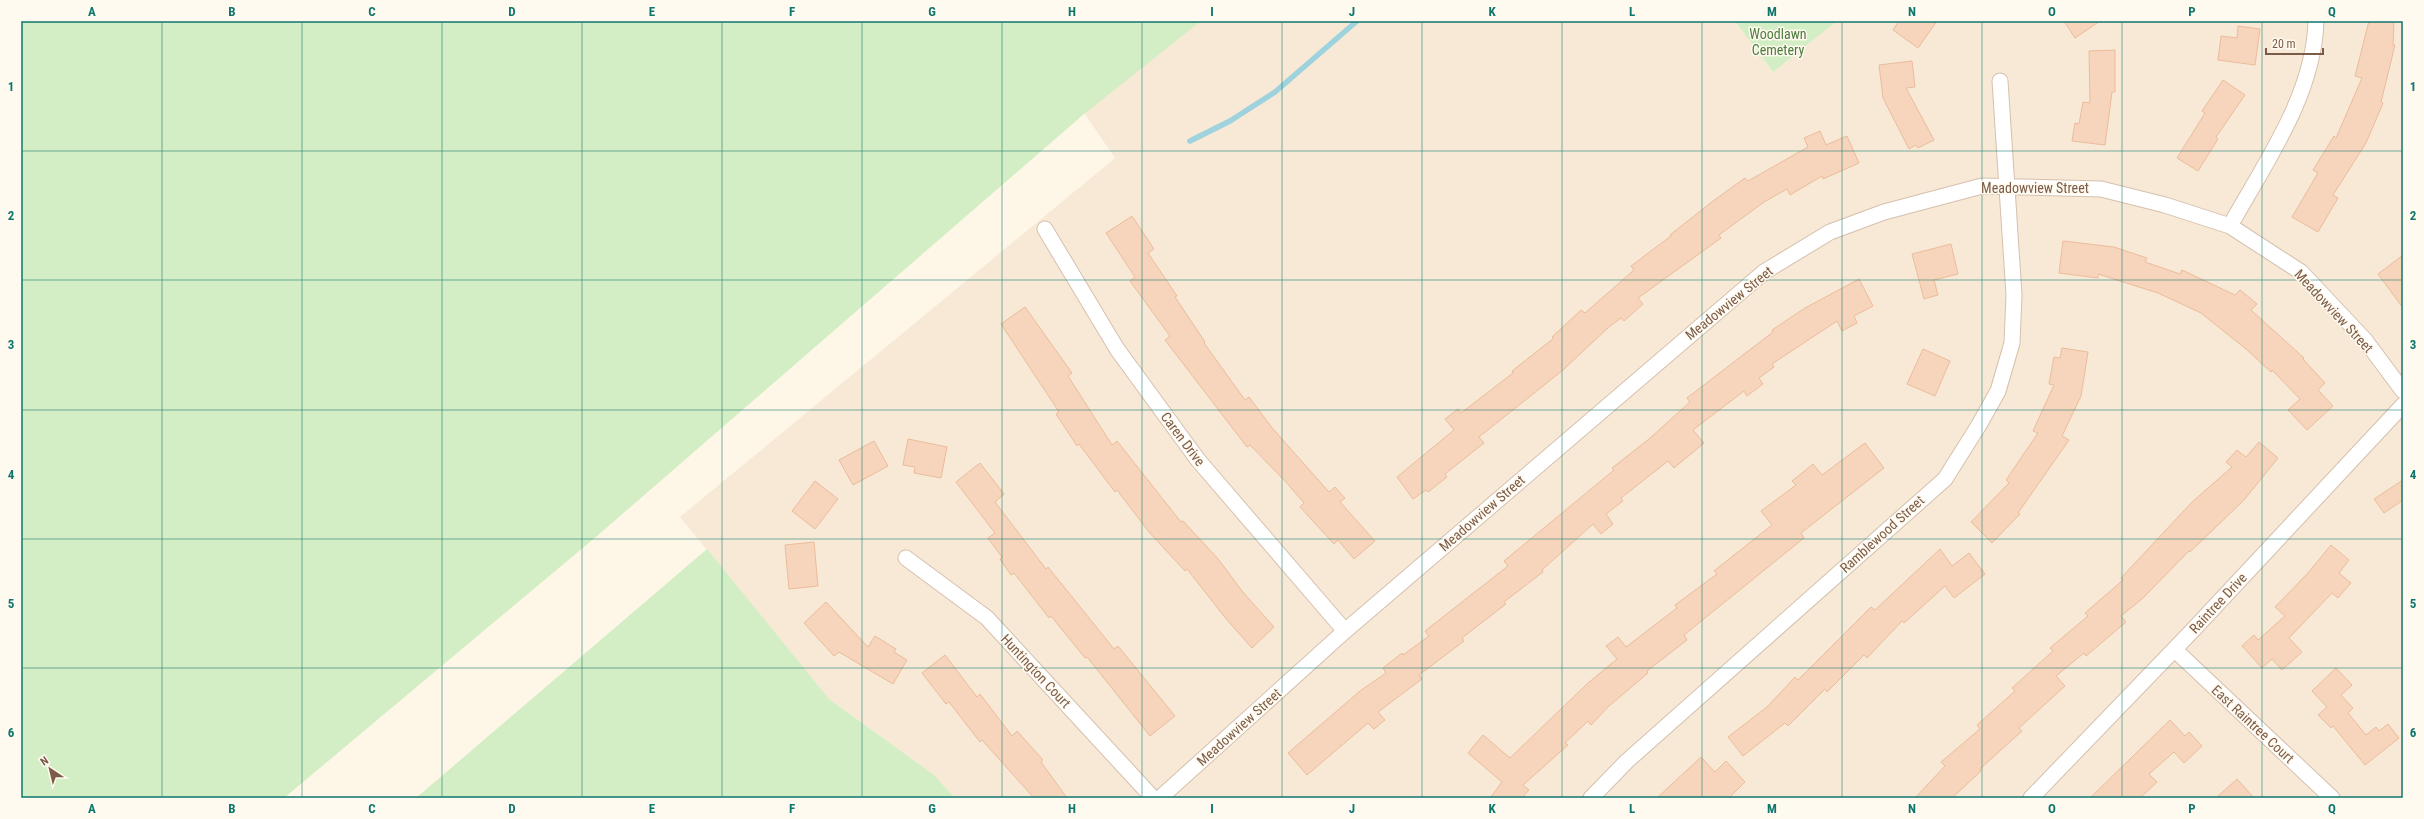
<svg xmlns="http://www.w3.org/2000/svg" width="2424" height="819" font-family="'Roboto Condensed',sans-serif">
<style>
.residential{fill:#f7e9d5}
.green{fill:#d3eec4}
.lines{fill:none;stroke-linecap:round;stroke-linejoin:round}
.stream{stroke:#9ed2dd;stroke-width:5.5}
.building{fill:#f7d5bc;stroke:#ebbc9b}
.minor-casing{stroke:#d5c0ae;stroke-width:17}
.minor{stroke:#fff;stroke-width:15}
.grid{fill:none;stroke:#0f766e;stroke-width:1;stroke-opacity:0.55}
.labels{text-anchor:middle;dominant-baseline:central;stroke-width:3;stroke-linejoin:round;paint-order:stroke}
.park-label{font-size:14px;fill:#4c7c3c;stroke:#fffaf0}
.street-label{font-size:14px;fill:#7c5c48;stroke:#fffaf0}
.neatline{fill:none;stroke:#0f766e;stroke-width:1.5}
.grid-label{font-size:13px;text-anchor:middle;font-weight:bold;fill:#0f766e}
</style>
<rect width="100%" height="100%" fill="#fef6e7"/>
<!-- residential -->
<path class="residential" d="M1021 21H1735L1773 72 1837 21H2403V798H955L934 775 829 699 680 517 1115 158Z"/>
<!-- green -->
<path class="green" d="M21 21H1201L1084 114 597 536 284 798H21Z
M1735 21H1837L1773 72Z
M707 549 829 699 934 775 955 798H416Z"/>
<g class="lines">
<!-- stream -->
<path class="stream" d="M1190 141 1230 121 1275 92 1357 21"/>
</g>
<!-- building -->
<path class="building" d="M1899 21H1937L1918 48 1893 30Z
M2064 21H2100L2075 38Z
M2369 21H2394L2393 45H2395L2381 102 2383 103 2366 143 2333 195 2338 198 2318 232 2292 217 2318 173 2313 170 2334 136 2336 138 2362 78 2355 76Z
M2238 26 2260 29 2255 65 2218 60 2221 36 2237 38Z
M2115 50V92H2112L2105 145 2072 141 2075 123 2079 124 2083 102 2090 103 2089 51Z
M1912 61 1915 87 1906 88 1934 140 1918 148 1916 145 1909 149 1883 98 1879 65Z
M2223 80 2245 95 2216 137 2218 139 2198 171 2177 158 2205 113 2202 111Z
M1820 131 1826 145 1847 136 1859 163 1823 179 1822 176 1790 195 1787 189 1764 202 1719 235 1721 238 1638 298 1643 304 1624 321 1621 318 1610 326 1563 370 1479 437 1484 443 1445 474 1447 477 1428 492 1426 490 1413 499 1397 477 1454 430 1445 419 1458 409 1461 413 1513 373 1512 371 1554 338 1552 337 1581 310 1585 313 1634 270 1631 266 1671 236 1670 235 1713 201 1745 178 1748 181 1808 147 1804 138Z
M1132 216 1154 249 1148 253 1177 296 1175 297 1205 342 1204 343 1245 400 1249 397 1273 429 1329 492 1335 487 1345 498 1340 502 1375 541 1354 559 1338 540 1334 544 1300 507 1304 503 1285 481 1250 445 1247 447 1165 340 1170 336 1130 281 1135 277 1106 233Z
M2063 241 2114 247 2147 258 2145 262 2180 274 2182 270 2235 295 2240 290 2257 304 2251 310 2304 358 2303 359 2325 383 2318 390 2333 406 2307 430 2288 410 2300 399 2272 370 2271 372 2246 349 2201 313 2158 293 2098 274V278L2059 273Z
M1951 244 1958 274 1934 280 1938 295 1924 299 1912 254Z
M2403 255V308L2378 274Z
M1859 279 1873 306 1854 316 1857 323 1842 331 1837 321 1772 364 1774 367 1759 378 1763 384 1747 396 1744 391 1693 430 1704 443 1674 468 1668 461 1621 498 1623 501 1606 514 1613 524 1601 534 1593 524 1542 570 1543 572 1504 602 1506 604 1462 638 1464 641 1419 675 1422 679 1378 712 1385 720 1374 729 1368 723 1307 775 1288 753 1360 691 1386 673 1383 668 1402 653 1403 655 1429 636 1425 631 1508 566 1504 561 1614 470 1612 468 1649 439 1690 402 1687 398 1773 332 1772 330 1805 308Z
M1025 307 1072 373 1068 376 1112 445 1117 441 1181 522 1183 521 1219 560 1242 591 1274 627 1252 648 1227 620 1187 569 1185 571 1149 532 1117 490 1115 492 1079 444 1077 446 1056 414 1059 412 1001 324Z
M2062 348 2088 352 2081 396 2062 436 2069 440 2018 513 2020 514 1992 543 1971 522 2009 483 2006 480 2038 433 2033 431 2054 385 2049 384 2054 357 2060 358Z
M1923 349 1950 361 1935 396 1907 384Z
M908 439 947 447 941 478 914 473 915 467 903 465Z
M874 441 888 466 853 485 839 460Z
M2259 442 2278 458 2244 500 2190 552 2189 551 2142 599 2121 616 2126 622 2086 656 2084 653 2056 676 2065 686 2019 728 2022 731 1980 769 1981 771 1952 798H1915L1945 766 1941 762 1980 729 1977 725 2015 691 2012 688 2053 651 2050 648 2088 616 2085 613 2123 580 2121 578 2192 502 2232 467 2226 462 2237 450 2246 457Z
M1865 443 1884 468 1801 533 1804 538 1684 635 1687 640 1647 671 1648 673 1609 706 1591 725 1588 721 1565 743 1568 745 1523 785 1529 790 1522 798H1490L1502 782 1468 753 1483 735 1510 758 1588 683 1617 659 1606 646 1618 637 1626 647 1677 608 1675 605 1717 574 1714 571 1772 525 1761 511 1796 485 1792 481 1813 464 1822 475Z
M980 463 1004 494 995 502 1046 569 1048 567 1114 649 1118 646 1175 716 1150 736 1087 657 1085 658 1051 616 1049 618 1014 573 1011 575 1000 559 1002 557 988 538 995 533 956 482Z
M2403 480V500L2384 513 2374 499Z
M815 481 838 499 815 529 792 511Z
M814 542 818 586 789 589 785 545Z
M2331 545 2349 560 2339 573 2351 583 2338 598 2332 593 2289 638 2302 652 2282 670 2272 659 2262 668 2242 646 2254 635 2258 640 2285 616 2275 607 2308 573Z
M1940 549 1952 566 1969 553 1985 574 1954 598 1945 586 1904 623 1902 621 1867 658 1864 655 1827 692 1825 689 1788 726 1785 723 1743 756 1728 737 1767 707 1795 677 1798 680 1871 607 1875 610Z
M826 602 868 647 875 636 896 649 894 652 907 660 893 684 839 652 834 656 804 623Z
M945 655 977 697 980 694 1012 736 1017 731 1043 760 1041 762 1067 798H1034L982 740 980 742 949 702 946 704 922 673Z
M2336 668 2352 685 2341 695 2353 708 2348 713 2366 735 2376 727 2379 731 2388 724 2399 738 2365 765 2333 726 2331 728 2318 715 2327 707 2312 691Z
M2170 720 2185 736 2189 732 2202 746 2184 763 2174 752 2149 774 2157 782 2140 798H2090Z
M1701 757 1715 772 1726 761 1745 782 1729 798H1657Z
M2237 779 2254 798H2216Z"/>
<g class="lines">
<defs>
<path id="minor" d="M2230 226C2265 163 2314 95 2316 21
M1045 229 1117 349 1198 460 1345 631
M906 558 987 618 1153 798
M2175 650 2332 798
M1160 798 1345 631 1764 272 1830 232 1884 212 1982 186 2101 189 2165 205 2230 226 2301 272 2365 340 2403 391
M1591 798 1627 761 1945 479 1979 425 1998 391 2012 343 2014 295 2000 81
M2031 798 2192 631 2403 405"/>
</defs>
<!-- minor casing -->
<use href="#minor" class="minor-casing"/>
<!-- minor -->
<use href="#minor" class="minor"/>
</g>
<!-- grid -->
<path class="grid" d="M162 21V798M302 21V798M442 21V798M582 21V798M722 21V798M862 21V798M1002 21V798M1142 21V798M1282 21V798M1422 21V798M1562 21V798M1702 21V798M1842 21V798M1982 21V798M2122 21V798M2262 21V798M21 151H2403M21 280H2403M21 410H2403M21 539H2403M21 668H2403"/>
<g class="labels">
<!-- park labels -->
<g class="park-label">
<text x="1778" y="34">Woodlawn<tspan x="1778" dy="16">Cemetery</tspan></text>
</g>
<!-- street labels -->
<g class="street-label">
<text x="2035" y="188">Meadowview Street</text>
<text transform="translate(1729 303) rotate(-39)">Meadowview Street</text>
<text transform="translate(2334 311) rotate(47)">Meadowview Street</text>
<text transform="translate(1183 439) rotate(53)">Caren Drive</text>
<text transform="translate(1482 513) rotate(-41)">Meadowview Street</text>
<text transform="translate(1882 534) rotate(-42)">Ramblewood Street</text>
<text transform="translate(2218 603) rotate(-47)">Raintree Drive</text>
<text transform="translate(1036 671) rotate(47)">Huntington Court</text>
<text transform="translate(2253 724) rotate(43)">East Raintree Court</text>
<text transform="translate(1239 727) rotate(-42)">Meadowview Street</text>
</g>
</g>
<!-- border -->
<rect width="2424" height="819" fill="none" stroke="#fffaf0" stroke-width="44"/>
<!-- north arrow -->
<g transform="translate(50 769) rotate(325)" stroke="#fffaf0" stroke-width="3" paint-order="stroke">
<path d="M0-3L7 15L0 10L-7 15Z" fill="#7c5c48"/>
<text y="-6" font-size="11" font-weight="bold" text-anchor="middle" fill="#7c5c48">N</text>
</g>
<!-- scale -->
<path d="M2266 48v6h57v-6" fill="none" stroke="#7c5c48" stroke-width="2"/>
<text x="2272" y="48" font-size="12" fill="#7c5c48" stroke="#fffaf0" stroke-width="3" paint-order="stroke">20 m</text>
<rect x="22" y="22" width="2380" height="775" class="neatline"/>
<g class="grid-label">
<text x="92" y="16">A</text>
<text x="232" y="16">B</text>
<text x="372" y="16">C</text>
<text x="512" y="16">D</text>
<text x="652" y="16">E</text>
<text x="792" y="16">F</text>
<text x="932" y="16">G</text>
<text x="1072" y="16">H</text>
<text x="1212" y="16">I</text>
<text x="1352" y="16">J</text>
<text x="1492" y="16">K</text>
<text x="1632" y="16">L</text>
<text x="1772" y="16">M</text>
<text x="1912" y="16">N</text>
<text x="2052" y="16">O</text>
<text x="2192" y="16">P</text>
<text x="2332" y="16">Q</text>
<text x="11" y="91">1</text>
<text x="2413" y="91">1</text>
<text x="11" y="220">2</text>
<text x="2413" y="220">2</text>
<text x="11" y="349">3</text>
<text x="2413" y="349">3</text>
<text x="11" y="479">4</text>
<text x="2413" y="479">4</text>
<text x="11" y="608">5</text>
<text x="2413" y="608">5</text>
<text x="11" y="737">6</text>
<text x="2413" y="737">6</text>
<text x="92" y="813">A</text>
<text x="232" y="813">B</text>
<text x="372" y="813">C</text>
<text x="512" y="813">D</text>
<text x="652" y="813">E</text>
<text x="792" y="813">F</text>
<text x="932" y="813">G</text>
<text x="1072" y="813">H</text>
<text x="1212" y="813">I</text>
<text x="1352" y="813">J</text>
<text x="1492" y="813">K</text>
<text x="1632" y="813">L</text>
<text x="1772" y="813">M</text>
<text x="1912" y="813">N</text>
<text x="2052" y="813">O</text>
<text x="2192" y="813">P</text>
<text x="2332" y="813">Q</text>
</g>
</svg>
